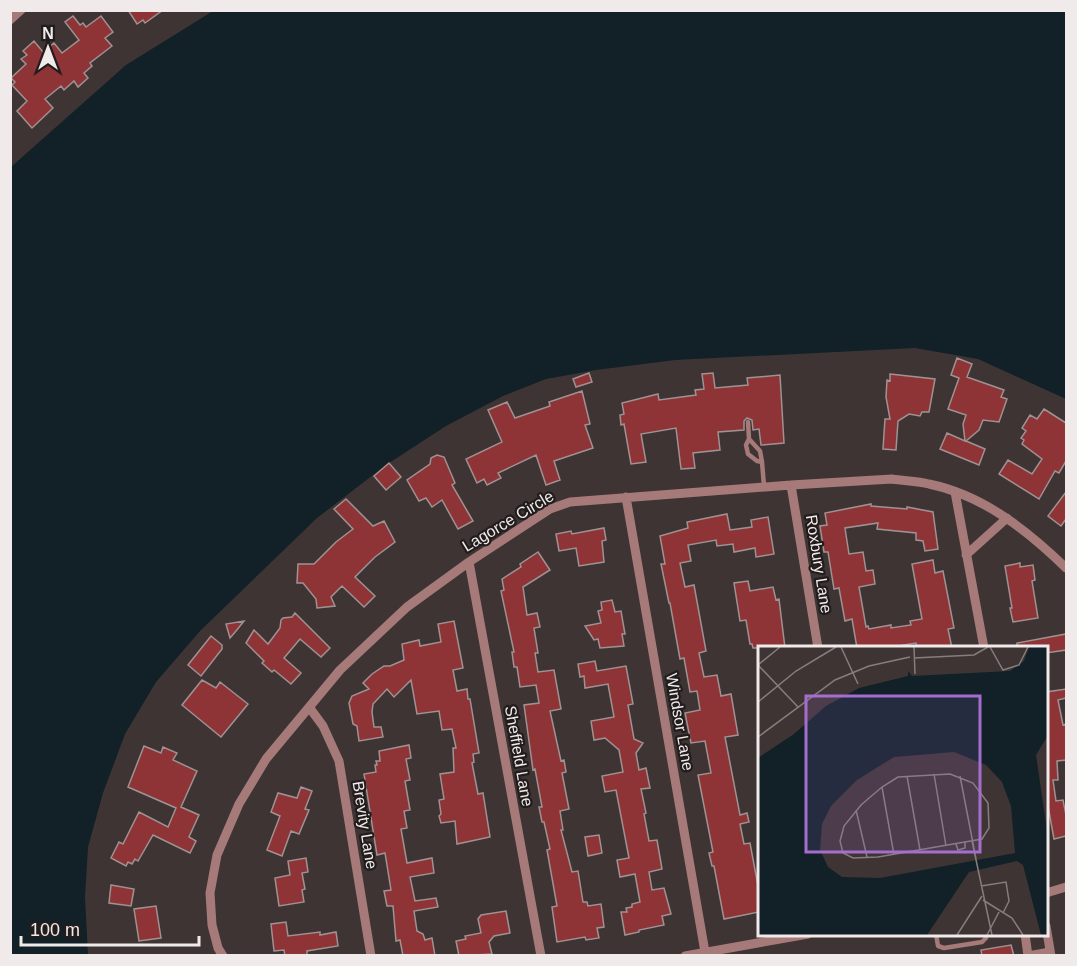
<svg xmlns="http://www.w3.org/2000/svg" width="1077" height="966" font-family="Helvetica,sans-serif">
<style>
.water{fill:#112127}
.building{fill:#8e3436;stroke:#9f9292;stroke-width:1.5}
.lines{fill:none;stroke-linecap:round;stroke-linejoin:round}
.lane{stroke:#a67a78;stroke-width:4.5}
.street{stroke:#a67a78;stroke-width:9}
.labels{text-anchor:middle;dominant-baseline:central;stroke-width:4.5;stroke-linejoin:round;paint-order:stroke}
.street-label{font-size:16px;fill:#f1eaea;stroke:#221d1d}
.inset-road{fill:none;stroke:#867d7d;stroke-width:1.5}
.view{fill:#a46ece;fill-opacity:0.15;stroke:#a46ece;stroke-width:3}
.inset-edge{fill:none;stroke:#f1eaea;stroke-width:3}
</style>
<rect width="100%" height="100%" fill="#3f3434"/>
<!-- water -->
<path class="water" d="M213 11H1066V399L978 359 915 348 675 360 596 370 546 379 503 396 446 426 386 465 317 518 200 631 156 682 125 734 103 793 88 847 85 897 88 955H11V167L126 65Z"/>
<!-- building -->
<path class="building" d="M128 10H163L145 23 143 20 137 24Z
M73 16 80 25 83 23 86 27 101 16 113 32 105 38 112 46 90 63 92 66 84 73 88 78 78 87 74 81 64 90 61 86 45 99 53 108 32 128 17 111 27 101 12 85 15 82 11 78 26 64 21 59 27 55 23 51 34 41 43 52 54 43 62 53 79 40 65 22Z
M957 358 972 364 967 377 1004 390 1001 397 1007 399 999 422 983 420 979 430 966 441 985 449 979 465 940 449 947 433 965 441 963 424 966 415 948 409 959 378 951 375Z
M589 373 592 382 576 387 573 379Z
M713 373 715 388 748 385 747 378 780 375 784 443 761 445 759 429 753 430 752 420 747 418 744 421V430L718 432 720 450 693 453 695 468 681 469 676 428 641 434 646 462 631 464 624 424 621 425 620 415 624 414 622 403 658 394 659 400 696 395 695 390 704 389 702 374Z
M890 374 935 379 929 412H922L920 416 909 414 898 421 896 450 883 449 885 419H890L886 397 887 380 890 381Z
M582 391 590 424 585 425 593 448 554 461 560 480 546 485 536 455 498 473 501 478 487 485 484 479 477 483 466 459 502 442 488 410 507 402 515 418 550 406 549 402Z
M1044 409 1066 423V461L1059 473 1055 471 1039 499 999 474 1008 460 1032 474 1042 459 1022 444 1024 440 1021 438 1026 431 1022 428 1030 415 1037 419Z
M437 455 444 457 455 483 452 485 473 521 458 529 442 500 432 507 426 498 419 501 407 480 430 464 431 458Z
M389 463 401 477 386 490 374 476Z
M1066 492V519L1061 526 1048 516Z
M346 499 373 526 384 521 395 542 375 557 355 577 375 596 364 607 342 586 331 597 335 606 317 608 316 599 303 583H297L298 564H314L336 542 353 529 334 509Z
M871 504V506L907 509V507L933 512 938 549 925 551 923 541 916 540V533L877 529 878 523 845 528 849 554 863 552 866 571 873 570 875 584 859 587 866 627 868 626 869 629 891 625V628L911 625 910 621 922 619 912 564 933 560 935 573 943 571 954 628 948 629 952 648H917L916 643 897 646 898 648H857L852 619 845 621 839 588 834 589 828 552H824L820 526 827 525 825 513Z
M727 514 730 530 752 527 751 520 768 517 774 554 756 557 755 548 734 552 733 544 717 546 716 540 688 545 691 561 680 563 685 587 694 585 706 651 699 653 704 677 717 675 721 696 731 694 738 735 725 737 740 815 747 813 749 822 740 824 744 844 750 843 759 891V912L724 919 714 866H712L709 853 713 852 698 775 711 773 705 741 691 743 685 713 700 710 697 691 690 692 684 658 680 659 670 603H669L661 564H665L660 536 688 528 687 522Z
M604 528 606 540 602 541 604 562 579 566 576 548 559 551 556 534 571 531 572 534Z
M538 552 550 570 523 587 527 615 537 613 540 627 534 628 538 653H535L538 672 554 670 561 709 550 711 561 761 564 760 566 772 562 773 569 809 560 811 563 830H561L572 872 578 871 583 902H587L588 906 601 904 604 927 597 928 599 938 586 940 585 937 557 942 552 907 557 906 547 850 550 849 544 822H542L539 807H542L535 769 533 770 524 705 539 703 536 685 520 687 517 667H514L512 652H514L501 591 504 590 502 579 521 567 520 564Z
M1020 563V567L1033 565 1035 580 1032 581 1038 618 1013 622 1010 608H1012L1005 566Z
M748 581 750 591 773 587 776 600 779 599 785 648H753L752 644H750L746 620 740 621 734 583Z
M612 600 615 612 621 611 625 634H622L624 646 600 648 598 639 594 640 585 626 601 623 598 611 602 610 601 602Z
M295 613 330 648 321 657 300 639 284 658 301 673 291 684 274 670 272 672 262 663 264 661 246 643 254 630 268 644 280 628 281 620 283 618 292 617Z
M244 621 236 631 230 638 226 624Z
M454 621 463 668 453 670 457 691 467 689 468 699H470L479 753 473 754 474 762 472 763 478 794 483 793 490 837 457 844 455 821 441 823 439 816 441 814 439 800 444 799 440 774 454 772 453 748H456L452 729 442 730 439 711 417 714 411 680 394 697 387 689 373 704 372 712 374 727H381L383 737 359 741 357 726 353 724 349 703 352 696 369 689 363 683 372 674 384 666H390L404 660 402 644 419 640 420 646 441 642 438 624Z
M1066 634V650L1046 653V648H1017V643Z
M211 636 222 645V649L201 676 188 665Z
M595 661 597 671 626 666 633 704 628 705 634 739 643 743 636 753 639 770 646 768 650 788 641 789 646 813 644 814 649 841 657 840 662 869 649 872 652 890 664 888 671 914 662 916 664 925 639 930V932L625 935 621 912H627L626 908 632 907V904L640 902 635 874 620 877 617 860 629 858 616 790 605 792 602 776 623 772 619 750 605 738 594 740 591 721 614 717 608 684 585 688 584 676 580 677 578 664Z
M202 680 216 688 220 682 248 704 221 737 182 705Z
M1066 689V698L1058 700 1063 725 1066 724V760L1057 761 1058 780H1053L1056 801 1063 800 1066 815V836L1054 839 1046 795V692Z
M409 745 411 758 406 759 410 780 405 781 410 810 404 811 407 828 401 829 407 863 432 858 434 873 410 877 415 901 436 898 438 907 414 911 417 931 423 934 425 940 432 938 435 956H403L400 940 396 941 393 906H387L384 891 391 890 385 853 377 855 364 774 376 772 375 765H377L376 761H380L379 751Z
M144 746 161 753 163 747 177 753 173 760 197 771 181 807 199 815 189 837 196 841 190 853 153 835 138 861 135 859 132 864 128 862 126 866 111 858 119 842 123 844 139 812 168 827 176 808 128 787Z
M301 787 312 791 305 809 309 810 299 834 291 831 282 856 267 850 280 816 271 812 278 793 297 798Z
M599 835 602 853 588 856 585 837Z
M306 858 308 872 302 873 305 889 302 890 304 902 279 906 275 878 290 875 288 861Z
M111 885 134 889 131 906 109 903Z
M156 906 161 938 139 941 134 909Z
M506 911 510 933 494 936 489 942 492 954 459 956 456 941 466 939 465 936 481 933 478 919 481 915Z
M286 922 288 936 320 932V935L336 932 338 946 307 951V956H285L284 950 274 951 271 924Z
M1011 945 1014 956H982L981 950Z"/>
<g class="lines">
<!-- lane -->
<path class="lane" d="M748 422 749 439
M762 462 760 451 749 439 746 445 748 454 757 461 762 462 764 486
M936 934 938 946 944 948 982 942 986 938 985 934"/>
<!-- street -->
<path class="street" d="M10 20 21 10
M791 485 818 648
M955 492 984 648
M626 497 705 952
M966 555 1007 518
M469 562 541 956
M309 707 323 726 339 761 371 956
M1046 893 1066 887
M1046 926 1051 956
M1025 934 1028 956
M223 956 218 948 212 925 210 893 217 855 239 804 266 759 340 670 407 607 469 562 550 509 570 502 791 485 892 479C904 481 917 481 929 484 983 495 1028 531 1066 568
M685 956 808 934
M1028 956 1050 952"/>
</g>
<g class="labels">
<!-- street labels -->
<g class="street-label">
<text transform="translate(508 521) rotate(-31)">Lagorce Circle</text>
<text transform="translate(819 564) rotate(81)">Roxbury Lane</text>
<text transform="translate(680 722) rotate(80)">Windsor Lane</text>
<text transform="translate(519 756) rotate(80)">Sheffield Lane</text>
<text transform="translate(365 825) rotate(81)">Brevity Lane</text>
</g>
</g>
<!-- overview -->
<g transform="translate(758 646)">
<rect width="290" height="290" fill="#3f3434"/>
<path d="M271 1H289V91L278 109 289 185V289H283L265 219 259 215 211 226 169 289H0V112L36 88 68 60 101 42 150 30V25L154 30 252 25 266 15ZM196 106 228 119 244 136 253 160 257 207 122 232 84 231 70 221 62 204 64 178 73 160 99 134 136 111Z" fill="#112127" fill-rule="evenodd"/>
<path class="inset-road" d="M83 1 100 38M156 1 157 28M232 1 245 24 261 19 270 1M156 12 216 9 230 1M0 19 40 61M0 19 22 1M0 56 38 25 78 1M0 91 77 34 111 20 152 11M176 128 188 200M192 128 215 137 230 157 231 182 224 193 120 211 95 212 85 207 82 195 86 180 103 159 124 141 140 131ZM149 130 162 204M202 130 218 213M124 141 136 209M98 164 109 211M214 195 234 289M198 198 200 204 207 202V196M223 240 248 236 251 255 245 267M225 254 254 272 265 289M199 289 224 250M229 289 241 266"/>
<path class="view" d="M48 50H222V206H48Z"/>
<rect width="290" height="290" class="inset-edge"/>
</g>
<!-- border -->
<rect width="1077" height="966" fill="none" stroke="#f1eaea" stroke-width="24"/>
<!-- north arrow -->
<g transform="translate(48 48)" stroke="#221d1d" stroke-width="4.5" paint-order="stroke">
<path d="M0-4.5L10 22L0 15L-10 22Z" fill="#f1eaea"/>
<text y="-9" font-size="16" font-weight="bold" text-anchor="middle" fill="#f1eaea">N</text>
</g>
<!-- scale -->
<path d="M21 936v9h178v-9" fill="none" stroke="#f1eaea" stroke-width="3"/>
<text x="30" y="936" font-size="18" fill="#f1eaea" stroke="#221d1d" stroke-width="4.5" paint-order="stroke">100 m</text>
</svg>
